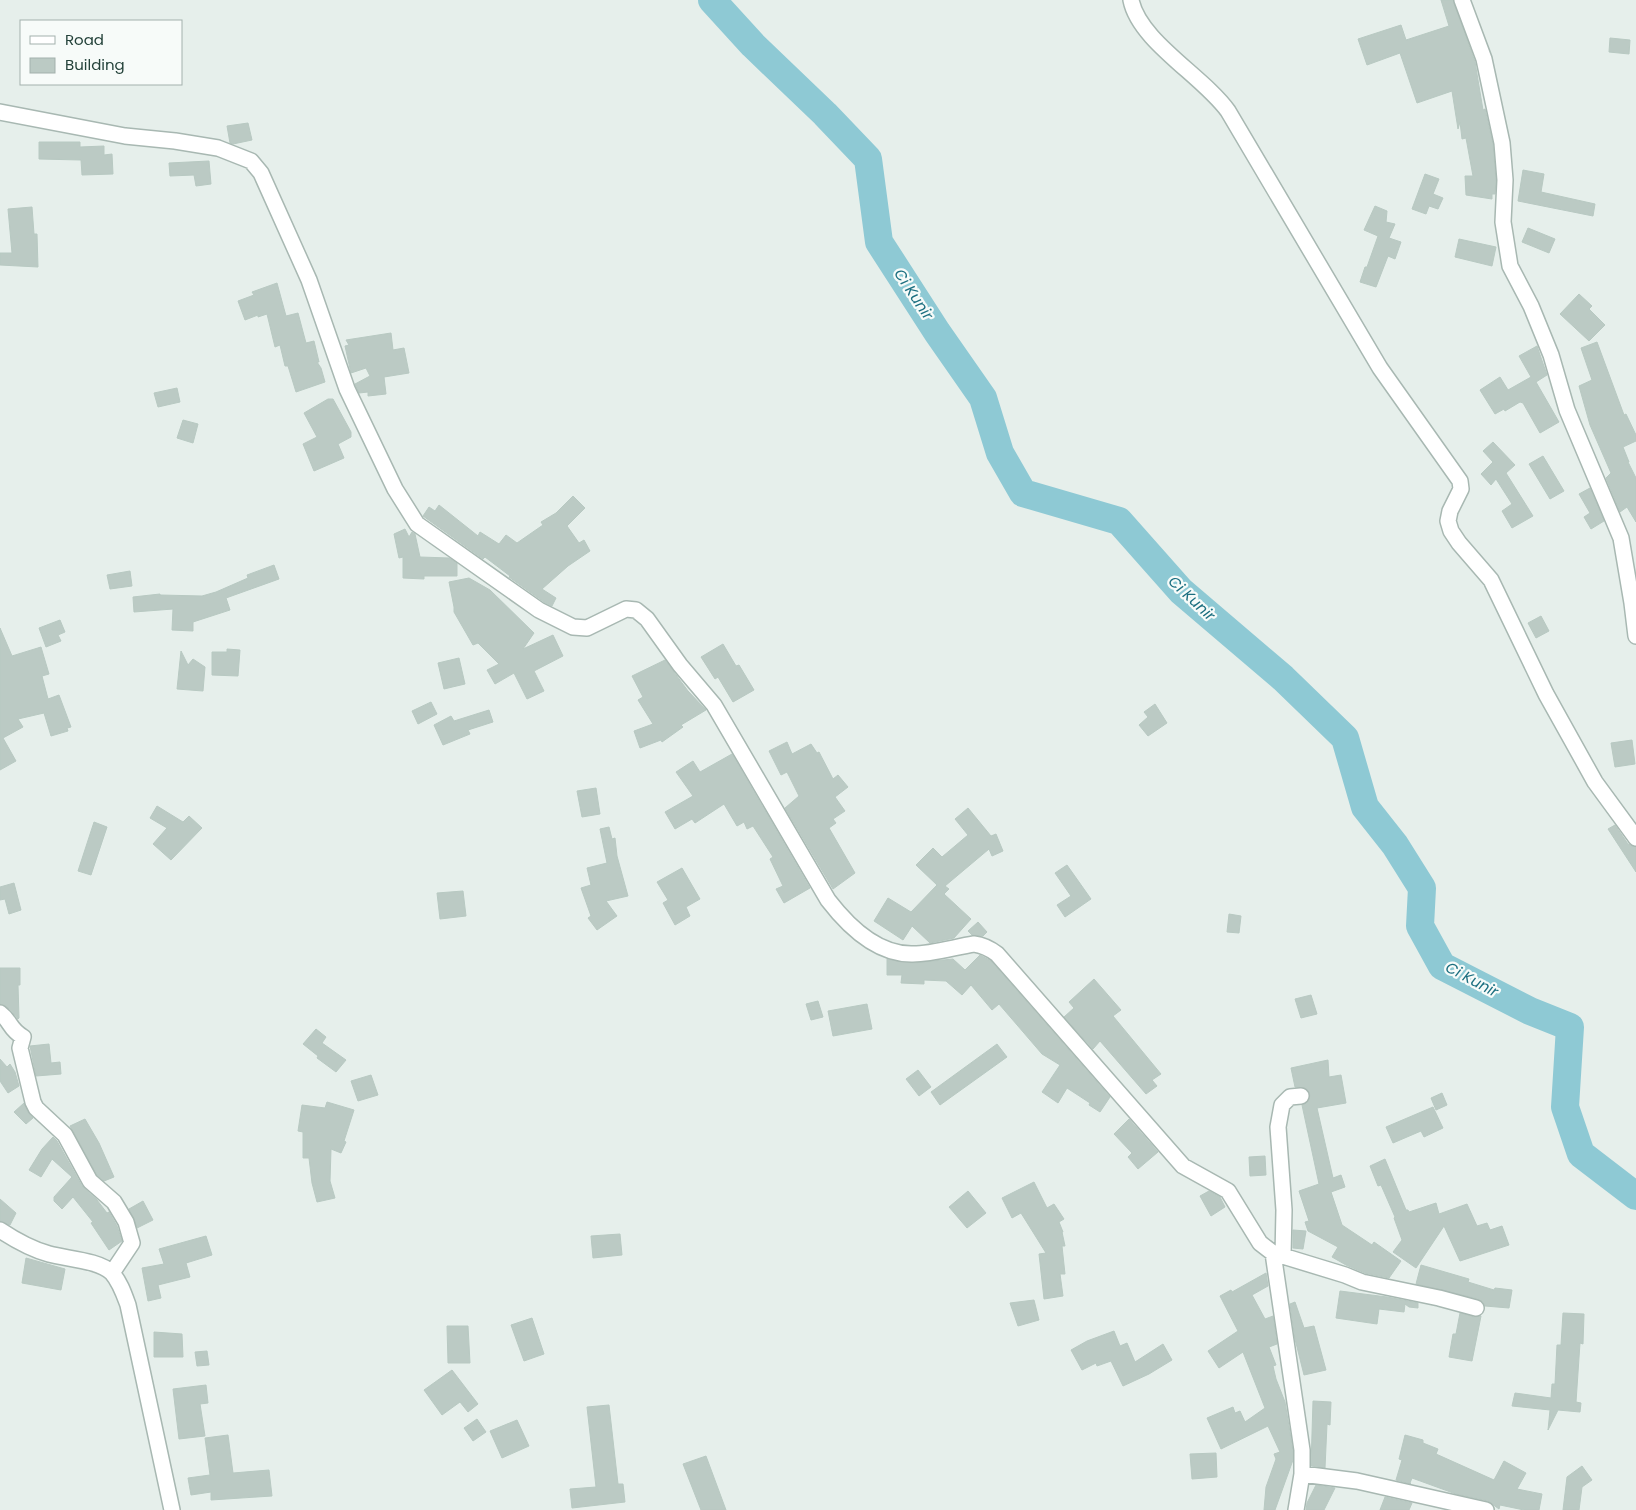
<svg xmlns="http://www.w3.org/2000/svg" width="1636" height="1510" font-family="Poppins,sans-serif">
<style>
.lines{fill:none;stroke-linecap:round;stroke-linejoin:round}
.river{stroke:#8ec9d4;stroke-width:28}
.building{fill:#bbcac4;stroke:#b8c9c2}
.minor-casing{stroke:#a8b8b2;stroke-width:18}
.minor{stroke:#fff;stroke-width:15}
.labels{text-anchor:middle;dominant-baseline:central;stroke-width:4.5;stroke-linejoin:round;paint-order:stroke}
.water-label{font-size:15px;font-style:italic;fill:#1c6f80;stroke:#f7fbf9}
</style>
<rect width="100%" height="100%" fill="#e6efeb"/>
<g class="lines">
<!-- river -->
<path class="river" d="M712 0 753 45 825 114 868 159 879 242 937 332 983 398 1000 453 1023 493 1119 521 1181 591 1283 678 1345 738 1365 807 1395 845 1422 888 1420 926 1442 966 1530 1011 1570 1027 1565 1107 1581 1154 1636 1196"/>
</g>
<!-- building -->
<path class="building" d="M1441 0H1453L1475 62 1483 110 1485 109 1493 144 1496 180 1495 194H1492V199L1466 195 1465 176H1473L1466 138 1462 139 1460 122 1458 129 1452 91 1417 103 1400 53 1367 65 1358 39 1401 25 1406 40 1449 26Z
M1610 38 1630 40 1629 54 1609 52Z
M248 123 252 140 233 144 230 143 227 126Z
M39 142H80V147L104 146V155L112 154 113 174 82 175 81 160 39 159Z
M209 161 211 184 196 186 194 175 170 176 169 163Z
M1523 170 1544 174 1541 192 1595 204 1593 216 1518 201Z
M1425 174 1439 179 1433 194 1443 198 1438 209 1429 206 1426 214 1412 209Z
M1375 206 1387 211 1386 222 1395 224 1389 238 1401 242 1395 259 1388 256 1376 287 1360 282 1365 267H1367L1378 236 1364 230Z
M32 207 34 234H37L38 267 0 265V253H12L8 209Z
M1528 228 1555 239 1549 253 1522 242Z
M1459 239 1496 247 1492 266 1455 257Z
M277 283 286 316 298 313 306 343 314 341 319 362H317L321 368 325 382 296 392 288 366H285L280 345 275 347 267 314 258 317V315L245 320 238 301 254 295 252 292Z
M1579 294 1592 306 1589 309 1605 325 1589 341 1560 314Z
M391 333 393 350 404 348 409 373 384 377 386 394 368 396V392L359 393 355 384 370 376 366 368 351 373 345 346 349 345 346 340Z
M1597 342 1624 415 1626 414 1636 435V441L1623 447 1629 462H1628L1636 478V522L1627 507 1620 512 1606 478 1611 473 1590 425 1579 386 1592 380 1581 348Z
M1537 346 1547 375 1536 382 1559 422 1540 433 1523 403 1520 402 1505 411 1504 409 1495 414 1480 390 1500 377 1508 390 1531 377 1519 356Z
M177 388 180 402 158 407 154 393Z
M328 399H333L351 432V437L338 444 344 458 314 471 303 444 317 437 304 413Z
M183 420 198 424 193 443 177 438Z
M1493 442 1515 465 1506 473 1533 516 1512 528 1502 511 1512 504 1496 479 1491 485 1481 474 1493 462 1483 451Z
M1543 456 1564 491 1550 499 1529 464Z
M1590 488 1604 521 1591 529 1584 517 1590 513 1579 494Z
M573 496 585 508 567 526 579 543 584 540 590 551 568 566 542 589 556 598 552 606 544 602 509 577 510 576 485 557 483 559 423 516 429 507 435 511 439 505 478 536 480 532 499 544 506 535 517 543 543 525 541 522 556 513Z
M405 529 409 537 412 532 415 534 420 557 449 558 457 563V576H424V579L403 578V557L399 558 394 534Z
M274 565 279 579 226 598 230 610 193 622V631L172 630 173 609 134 612 133 597 160 594V595L202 596 216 592 248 578 247 575Z
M130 571 132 586 110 589 107 575Z
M469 578 490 590 534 633 523 649 553 635 563 656 534 671 544 691 527 699 514 673 495 684 487 670 499 664 478 643 473 645 454 612V607L449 582Z
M1541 616 1549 631 1536 638 1528 623Z
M60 620 65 632 58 635 61 641 46 647 39 628Z
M0 628 12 656 41 647 49 674 42 676 48 699 59 695 71 727 67 728 68 731 51 736 44 713 18 719 23 727 3 738 16 761 0 770Z
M723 644 736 666 739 665 754 690 733 702 718 677 715 679 701 657Z
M227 649 240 650 238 676 212 675V652H227Z
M181 651 188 665 193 659 205 667 203 691 177 689Z
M459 658 465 684 444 689 438 663Z
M665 660 688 691 706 710 681 725 683 727 662 742 661 740 640 748 634 731 653 724 638 700 643 697 632 676Z
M431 702 437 714 418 724 412 711Z
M1155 704 1167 723 1148 736 1139 725 1148 717 1144 712Z
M489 710 493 722 468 730 470 734 443 745 434 725 451 716 454 721Z
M1632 740 1635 764 1615 767 1611 743Z
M787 742 792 754 811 744 817 753 819 752 833 779 838 775 848 787 835 797 845 811 833 819 836 823 829 828 855 873 833 889 785 808 799 796 787 772 781 775 769 751Z
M732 754 810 888 784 903 776 889 783 886 770 859 773 857 753 826 747 829 744 822 737 826 724 804 695 823 692 819 675 829 665 812 693 796 676 772 693 761 700 772Z
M596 788 600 814 582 817 577 791Z
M157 806 183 822 189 816 202 828 171 860 153 844 167 828 150 818Z
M968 808 991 836 996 834 1003 851 992 856 989 849 945 886 949 889 944 894 971 919 954 938 930 943 912 926 903 940 874 921 888 898 911 912 937 885 916 865 933 848 942 857 968 835 955 819Z
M94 822 107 827 91 875 78 871Z
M1615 825 1628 844 1636 847V872L1608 829Z
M609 827 612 839 615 838 617 856 628 896 606 901 617 916 597 930 588 918 591 916 581 888 591 885 587 868 607 863 600 829Z
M1067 865 1091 899 1065 917 1057 905 1071 896 1055 873Z
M682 868 700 899 686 907 690 916 675 925 663 903 668 900 657 882Z
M14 883 21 910 9 914 5 899 0 900V887Z
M463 891 466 916 440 919 437 893Z
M1229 914 1241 916 1239 933 1227 932Z
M978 922 987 932 983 936 972 935 968 931Z
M980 955 991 961 1110 1097 1100 1112 1089 1105 1090 1103 1067 1088 1058 1103 1042 1092 1060 1065 1042 1054 999 1004 992 1010 971 985 962 995 946 981 924 980V984L901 983 902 975H887V959L913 963 953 959 965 970Z
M0 968H20V985H18L19 1018 18 1019 10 1009 0 1004Z
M1094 979 1121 1010 1113 1016 1161 1074 1152 1080 1157 1086 1146 1094 1100 1041 1093 1049 1064 1017 1074 1008 1069 1002Z
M1311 995 1317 1014 1301 1018 1295 999Z
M818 1001 823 1017 811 1020 806 1004Z
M867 1004 872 1029 833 1036 828 1011Z
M316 1029 326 1037 322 1043 346 1060 336 1072 317 1058 318 1056 303 1044Z
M49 1044 51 1063 60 1062 61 1074 36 1076 30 1046Z
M997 1044 1007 1057 940 1105 931 1092Z
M0 1059 7 1067 10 1064 15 1072 19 1086 8 1093 0 1081Z
M1328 1060 1329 1077 1341 1075 1346 1103 1317 1108 1333 1178 1341 1175 1345 1187 1331 1192 1342 1225 1372 1245 1374 1242 1401 1261 1389 1278 1365 1273 1346 1265 1332 1257 1338 1247 1308 1231 1305 1222 1309 1221 1299 1191 1319 1184 1302 1105 1309 1100 1310 1095 1305 1088 1295 1087 1291 1068Z
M918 1070 931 1087 919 1096 906 1079Z
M371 1075 378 1095 358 1101 351 1081Z
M1442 1093 1447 1105 1436 1110 1431 1098Z
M327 1102 354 1110 344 1141 346 1142 341 1153 331 1149 330 1181 335 1198 317 1202 312 1183 309 1158H303V1132L298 1131 302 1105 325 1108Z
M24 1103 28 1112 33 1118 26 1124 14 1112Z
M1433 1107 1443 1128 1424 1137 1421 1131 1393 1143 1386 1127Z
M85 1119 99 1143 114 1177 104 1181 97 1175 70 1126Z
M1129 1119 1158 1152 1138 1169 1128 1157 1132 1153 1114 1134Z
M53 1137 57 1141 82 1186 97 1200 107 1213 109 1212 117 1226 122 1241 109 1250 91 1223 93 1222 73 1197 62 1209 54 1201V1197L72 1177 52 1159 41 1177 29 1170 42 1149Z
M1265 1156 1266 1175 1250 1176 1249 1157Z
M1385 1159 1406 1210H1408L1409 1212 1436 1203 1439 1214 1467 1204 1477 1226 1487 1223 1490 1230 1502 1226 1509 1245 1460 1261 1444 1226 1416 1268 1393 1252 1402 1240 1394 1218 1395 1217 1381 1185 1378 1186 1370 1166Z
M1034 1182 1047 1208 1054 1204 1064 1219 1059 1222 1063 1232H1062L1065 1246H1062L1065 1274H1060L1063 1296 1044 1299 1039 1254 1046 1253 1021 1213 1012 1218 1002 1198Z
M968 1191 986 1213 967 1228 949 1207Z
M1209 1191 1220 1197 1225 1207 1211 1216 1200 1196Z
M0 1199 16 1213 10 1225 0 1221Z
M143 1201 153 1220 137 1228 129 1209Z
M1293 1230 1306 1231 1303 1249 1293 1248Z
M620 1234 622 1255 593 1258 591 1236Z
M206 1236 212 1255 186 1263 190 1277 158 1285 161 1298 148 1301 142 1268 164 1264 159 1249Z
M26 1258 65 1269 61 1290 22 1283Z
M1421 1265 1469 1279 1468 1282 1494 1290 1495 1288 1512 1290 1509 1308 1485 1306 1483 1302 1478 1299 1416 1284Z
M1266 1273 1268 1286 1252 1295 1265 1319 1273 1316 1277 1344 1269 1347 1276 1365 1273 1366 1276 1379 1285 1402 1293 1451V1460L1275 1510H1264L1266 1487 1276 1459 1274 1454 1280 1452 1268 1426 1221 1449 1207 1418 1233 1407 1235 1413 1240 1411 1245 1422 1265 1408 1243 1352 1219 1368 1208 1351 1238 1331 1220 1296 1231 1290 1232 1292Z
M1340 1291 1387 1297 1418 1303V1308L1409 1307 1405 1304 1404 1312 1379 1309 1377 1324 1336 1318Z
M1034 1300 1039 1320 1018 1326 1010 1303Z
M1295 1302 1304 1328 1314 1326 1326 1370 1304 1375 1295 1339 1290 1304Z
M1460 1313 1474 1317 1481 1316 1472 1361 1449 1357 1453 1334H1456Z
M1563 1313 1584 1314 1583 1344 1580 1343 1576 1402 1581 1403 1580 1412 1558 1410 1548 1430 1550 1410 1512 1406 1515 1393 1551 1398 1552 1384H1555L1557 1345H1561Z
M532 1318 544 1354 524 1361 511 1325Z
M447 1326H468L470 1363H448Z
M1114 1331 1120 1346 1127 1343 1135 1362 1163 1344 1172 1360 1149 1374 1123 1386 1111 1361 1097 1366 1096 1363 1082 1370 1071 1350 1087 1341Z
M154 1332 182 1334 183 1357H154Z
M207 1351 209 1365 197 1366 195 1352Z
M452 1370 478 1404 468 1412 460 1402 442 1415 424 1390Z
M206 1385 208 1403 200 1404 205 1436 179 1439 173 1389Z
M1313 1401 1331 1402 1330 1425 1327 1424 1325 1468 1311 1466Z
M609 1405 618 1484H623L625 1502 572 1508 570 1489 596 1487 587 1407Z
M477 1419 486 1432 473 1441 464 1428Z
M517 1420 529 1446 502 1458 490 1431Z
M228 1435 233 1473 269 1470 272 1496 211 1500V1492L191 1495 188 1478 210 1475 205 1438Z
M1405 1435 1423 1440V1443L1438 1449 1436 1454 1494 1480 1504 1461 1526 1473 1517 1489 1542 1494 1539 1510H1524L1500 1505 1499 1509 1488 1501 1456 1494 1412 1478 1410 1483 1411 1484 1396 1480 1402 1460 1399 1459Z
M1216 1453 1217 1477 1192 1479 1190 1454Z
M706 1456 726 1510H701L683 1464Z
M1582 1466 1592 1480 1582 1487 1579 1510H1563L1567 1477Z
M1316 1485 1335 1488 1324 1510H1306L1307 1503Z
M1385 1497 1412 1503 1409 1510H1380Z"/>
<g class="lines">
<defs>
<path id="minor" d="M1131 0C1139 41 1203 76 1228 111L1380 368 1460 481 1461 489 1450 511 1448 521 1451 531 1459 543 1491 580 1546 694 1595 782 1636 838
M1462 0 1484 59 1502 143 1505 180 1503 222 1510 266 1531 306 1551 355 1567 410 1621 538 1632 603 1636 636
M0 112 125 136 175 141 218 148 251 161 261 173 309 280 347 389 395 489 417 524 539 610 573 627 587 628 626 609 636 610 647 619 680 665 714 705 828 900C848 926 877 955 913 954 932 954 955 947 974 944 983 945 989 948 997 954L1183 1166 1228 1191 1260 1243 1273 1253 1302 1450V1474L1296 1510
M0 1013C11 1021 9 1029 23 1037L20 1048 33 1102 36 1108 65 1135 90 1181 114 1202 126 1222 132 1243 112 1273
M0 1230C15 1240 31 1249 49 1254 67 1259 99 1260 112 1273 120 1282 124 1294 128 1305L172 1510
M1273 1253 1345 1275 1362 1282 1439 1298 1476 1308
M1283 1256 1284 1210 1278 1127 1282 1105 1290 1097 1301 1096
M1302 1474 1357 1481 1486 1510"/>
</defs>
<!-- minor casing -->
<use href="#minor" class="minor-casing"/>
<!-- minor -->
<use href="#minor" class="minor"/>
</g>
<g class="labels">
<!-- water labels -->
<g class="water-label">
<text transform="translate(914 294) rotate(56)">Ci Kunir</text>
<text transform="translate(1192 598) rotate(43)">Ci Kunir</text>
<text transform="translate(1472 979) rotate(28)">Ci Kunir</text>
</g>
</g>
<!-- legend -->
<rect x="20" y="20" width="162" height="65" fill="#f7fbf9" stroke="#a3b1ad"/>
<rect x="30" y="36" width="25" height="8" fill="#ffffff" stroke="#a3b1ad"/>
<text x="65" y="45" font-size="15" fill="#24423a">Road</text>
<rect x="30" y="58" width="25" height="15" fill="#bbcac4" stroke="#a3b1ad"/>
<text x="65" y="70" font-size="15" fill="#24423a">Building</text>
</svg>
